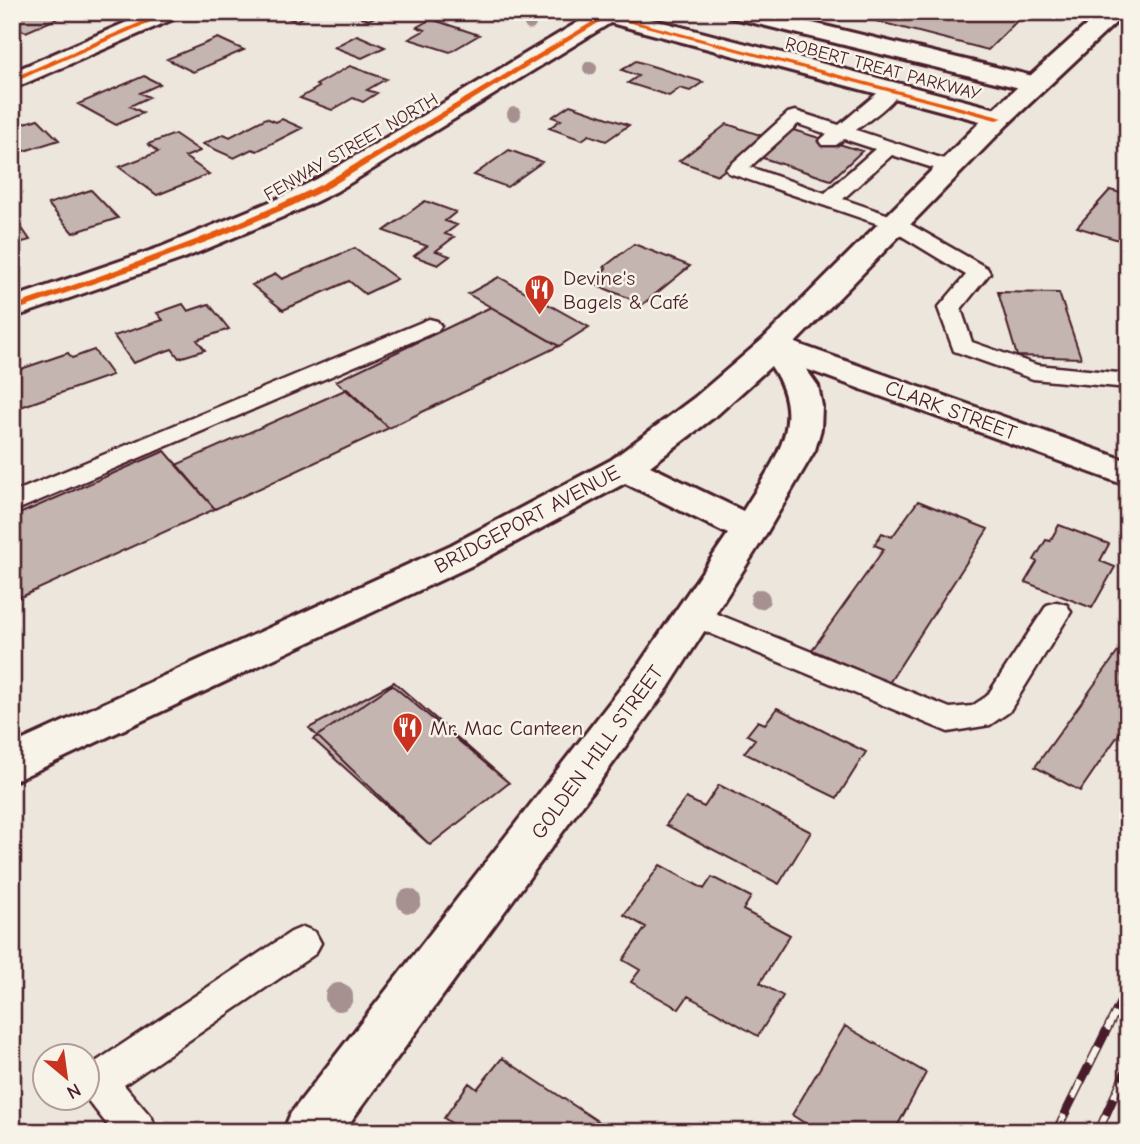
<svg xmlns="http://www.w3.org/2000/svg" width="1140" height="1144" font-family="'Comic Neue',sans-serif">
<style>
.building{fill:#c4b5b0;stroke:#4a1f2b;stroke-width:2}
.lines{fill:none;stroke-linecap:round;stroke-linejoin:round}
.service-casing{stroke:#4a1f2b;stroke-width:5}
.minor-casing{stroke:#4a1f2b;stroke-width:6}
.tertiary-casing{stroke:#4a1f2b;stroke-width:6}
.secondary-casing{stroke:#4a1f2b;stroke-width:6}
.service{fill:#f7f3e8;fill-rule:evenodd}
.minor{fill:#f7f3e8;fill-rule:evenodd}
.tertiary{fill:#f7f3e8;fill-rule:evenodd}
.secondary{fill:#f7f3e8;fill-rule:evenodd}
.rail-casing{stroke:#4a1f2b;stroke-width:9}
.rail{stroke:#f7f3e8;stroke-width:6;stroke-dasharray:19;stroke-linecap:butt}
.cycleway-casing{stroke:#f7f3e8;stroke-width:5}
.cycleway{fill:#e8590c;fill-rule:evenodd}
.tree{fill:#a69090}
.labels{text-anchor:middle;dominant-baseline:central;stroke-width:5;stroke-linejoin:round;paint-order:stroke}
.far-street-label{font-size:18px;fill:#4a1f2b;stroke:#f7f3e8}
.poi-label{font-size:21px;fill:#4a1f2b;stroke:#f7f3e8;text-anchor:start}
.street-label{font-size:21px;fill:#4a1f2b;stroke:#f7f3e8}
</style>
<rect width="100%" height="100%" fill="#ece6dd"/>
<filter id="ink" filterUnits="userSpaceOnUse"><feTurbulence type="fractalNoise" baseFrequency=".0143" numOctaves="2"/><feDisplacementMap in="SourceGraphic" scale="14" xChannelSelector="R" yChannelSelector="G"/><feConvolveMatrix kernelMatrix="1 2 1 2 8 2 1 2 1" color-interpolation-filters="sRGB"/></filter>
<g filter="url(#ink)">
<!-- building -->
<path class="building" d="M24 12H68L70 13 26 32 19 29 12 32V17Z
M271 12H313L296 21Z
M344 12H384L369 20Z
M881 12H1012L1023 15 988 50 872 20Z
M431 19 479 35 450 52 409 39 425 30 417 27Z
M357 35 385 47 362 58 334 47Z
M218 38 244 50 193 72 167 59Z
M636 61 703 82 690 91 680 88 669 96 628 83 638 76 622 70Z
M350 66 386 79 367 90 377 93 363 102 353 98 332 110 300 98 319 87 316 85Z
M144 76 160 84 140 93 149 97 130 106 143 113 116 125 78 104Z
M570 105 629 125 606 141 589 135 582 140 549 128 561 120 552 117Z
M266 118 276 122 282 119 302 128 257 151 252 149 234 158 203 144 224 134 230 137Z
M38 119 59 140 12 155V127Z
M727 124 766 137 718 175 679 161Z
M790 129 829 141 862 151 831 180 757 156Z
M175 134 200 151 185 157 209 174 157 195 119 167 158 152 148 144Z
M509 150 542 162 507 187 474 175Z
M91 190 118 218 73 233 48 204Z
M1110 190 1128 195V243L1077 227Z
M425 201 456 212 445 221 457 225 445 234 454 237 436 251 450 256 438 265 414 256 427 246 384 231Z
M17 221 30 240 12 245V222Z
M634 244 690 266 643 304 594 284 606 268 604 267Z
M355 248 397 279 365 294 349 281 283 310 252 285 276 274 282 279Z
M499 277 589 327 559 346 468 294Z
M998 292 1059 293 1081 358 1017 356Z
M183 304 188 311 209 304 229 329 197 340 205 350 179 358 172 349 133 363 114 336 163 320 157 313Z
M491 307 559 346 389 428 336 381Z
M94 350 112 375 12 410V372L68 353 72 358Z
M347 389 389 428 215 509 176 465Z
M165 451 215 509 12 601V517Z
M918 501 988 529 889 683 812 650 884 549 874 545 882 533 892 537Z
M1059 525 1109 544 1100 561 1115 567 1092 608 1025 582 1037 562 1034 560 1046 540 1050 541Z
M1125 642 1128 644V721L1080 791 1035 767Z
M394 682 509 783 430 845 309 728Z
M392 685 509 783 430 845 313 739Z
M777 708 866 752 837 798 744 753 755 739 747 735 758 721 765 724Z
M719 785 811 832 779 884 666 825 686 798 704 807Z
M660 865 704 889 712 877 751 897 743 910 790 935 760 983 783 996 758 1036 688 996 679 1009 631 982 640 970 623 960 646 927 624 915Z
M845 1026 926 1073 894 1132H801L806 1124 792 1115Z
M502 1058 605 1126 601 1132H464L444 1118 469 1083 477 1089Z"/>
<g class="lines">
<defs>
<path id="service" d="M892 84 901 90C889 107 872 118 856 130L956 163 959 167 956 171 949 173 892 155 843 199 901 219 987 268 990 273 961 309 972 342 1037 365 1128 374V388L1033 379 954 351 938 308 966 275 887 227 729 173 726 169 788 113 795 111 839 125C850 117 882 87 892 84ZM798 124 827 134 819 141 822 145H836L844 139 875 149 825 193 750 167Z
M429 319 437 321 441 326 437 331 12 512V493Z
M1057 602 1067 605 1071 612 1009 712 990 725 948 732 685 623 681 616 685 609 695 605 705 609 950 708 972 706 987 696 1047 605Z
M303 927 315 932 321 943 315 954 124 1085 152 1118 157 1132H113L86 1098 88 1067 291 932Z"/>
<path id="minor" d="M150 12H182L178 17 12 89V72Z
M595 12H624L620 17 337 191 299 210 182 259 12 318V298L161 247 279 198 317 179Z"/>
<path id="tertiary" d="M584 12H624L1008 112 1012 118 1008 124 999 126 588 17Z
M725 12H767L1045 79 1049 84 1045 89 1036 92 729 17Z"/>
<path id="secondary" d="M1101 12H1127L1008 124 795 343 1128 461V486L806 369 818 386 822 406 821 429 815 450 763 539 668 688 343 1132H283L291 1113 638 666 728 534 625 483 477 563 12 782V745L451 545 611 460 694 398 763 339 990 112ZM771 366C809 423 773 461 743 511L650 466 718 414Z"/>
</defs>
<!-- service casing -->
<use href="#service" class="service-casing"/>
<!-- minor casing -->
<use href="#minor" class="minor-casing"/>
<!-- tertiary casing -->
<use href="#tertiary" class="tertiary-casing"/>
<!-- secondary casing -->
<use href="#secondary" class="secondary-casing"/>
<!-- service -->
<use href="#service" class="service"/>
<!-- minor -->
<use href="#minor" class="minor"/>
<!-- tertiary -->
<use href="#tertiary" class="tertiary"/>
<!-- secondary -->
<use href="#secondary" class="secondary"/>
<defs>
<path id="rail" d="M1056 1132 1128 987
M1098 1132 1128 1066"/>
</defs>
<!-- rail casing -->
<use href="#rail" class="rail-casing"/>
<!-- rail -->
<use href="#rail" class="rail"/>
<defs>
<path id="cycleway" d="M164 12H173L12 83V78Z
M596 12H615L612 15 1003 118 996 120 608 17 330 187 292 206 214 239 135 269 12 312V306C118 270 224 233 324 183L602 16 597 14Z"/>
</defs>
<!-- cycleway casing -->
<use href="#cycleway" class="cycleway-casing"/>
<!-- cycleway -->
<use href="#cycleway" class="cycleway"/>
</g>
<!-- trees -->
<g class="tree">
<circle cx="530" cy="24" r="6"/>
<circle cx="590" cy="68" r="7"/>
<circle cx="514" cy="114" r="7"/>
<circle cx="760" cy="599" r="10"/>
<circle cx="409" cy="901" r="12"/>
<circle cx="339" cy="997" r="14"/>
</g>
</g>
<!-- icons -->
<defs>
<symbol id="restaurant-pin" viewBox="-11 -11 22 30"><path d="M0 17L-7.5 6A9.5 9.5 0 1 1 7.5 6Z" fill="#c8321e" stroke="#f7f3e8"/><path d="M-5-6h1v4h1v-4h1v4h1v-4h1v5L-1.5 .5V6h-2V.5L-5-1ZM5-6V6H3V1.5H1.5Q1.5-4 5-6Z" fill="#fff"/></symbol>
</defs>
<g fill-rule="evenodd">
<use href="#restaurant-pin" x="522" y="272" width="35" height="47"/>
<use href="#restaurant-pin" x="390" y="710" width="35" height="47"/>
</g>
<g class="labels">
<!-- far-street labels -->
<g class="far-street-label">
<text transform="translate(883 69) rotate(15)">ROBERT TREAT PARKWAY</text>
<text transform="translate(351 147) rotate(-30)">FENWAY STREET NORTH</text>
</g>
<!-- poi labels -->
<g class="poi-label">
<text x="563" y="278">Devine's<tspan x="563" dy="24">Bagels &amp; Café</tspan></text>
<text x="430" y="728">Mr. Mac Canteen</text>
</g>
<!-- street labels -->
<g class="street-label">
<text transform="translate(951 410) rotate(20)">CLARK STREET</text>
<text transform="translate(527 519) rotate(-28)">BRIDGEPORT AVENUE</text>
<text transform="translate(597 752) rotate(-54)">GOLDEN HILL STREET</text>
</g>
</g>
<!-- margin -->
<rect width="1140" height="1144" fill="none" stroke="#f7f3e8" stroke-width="42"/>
<rect x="21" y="21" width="1098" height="1102" fill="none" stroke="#4a1f2b" stroke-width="2.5" filter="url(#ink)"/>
<!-- north arrow -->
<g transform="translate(66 1077) rotate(151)"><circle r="33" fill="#f7f3e8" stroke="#b29e9c" stroke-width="2"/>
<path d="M0-5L12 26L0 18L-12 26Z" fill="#c8321e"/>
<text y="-10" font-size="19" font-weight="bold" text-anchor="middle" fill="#4a1f2b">N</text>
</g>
</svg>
